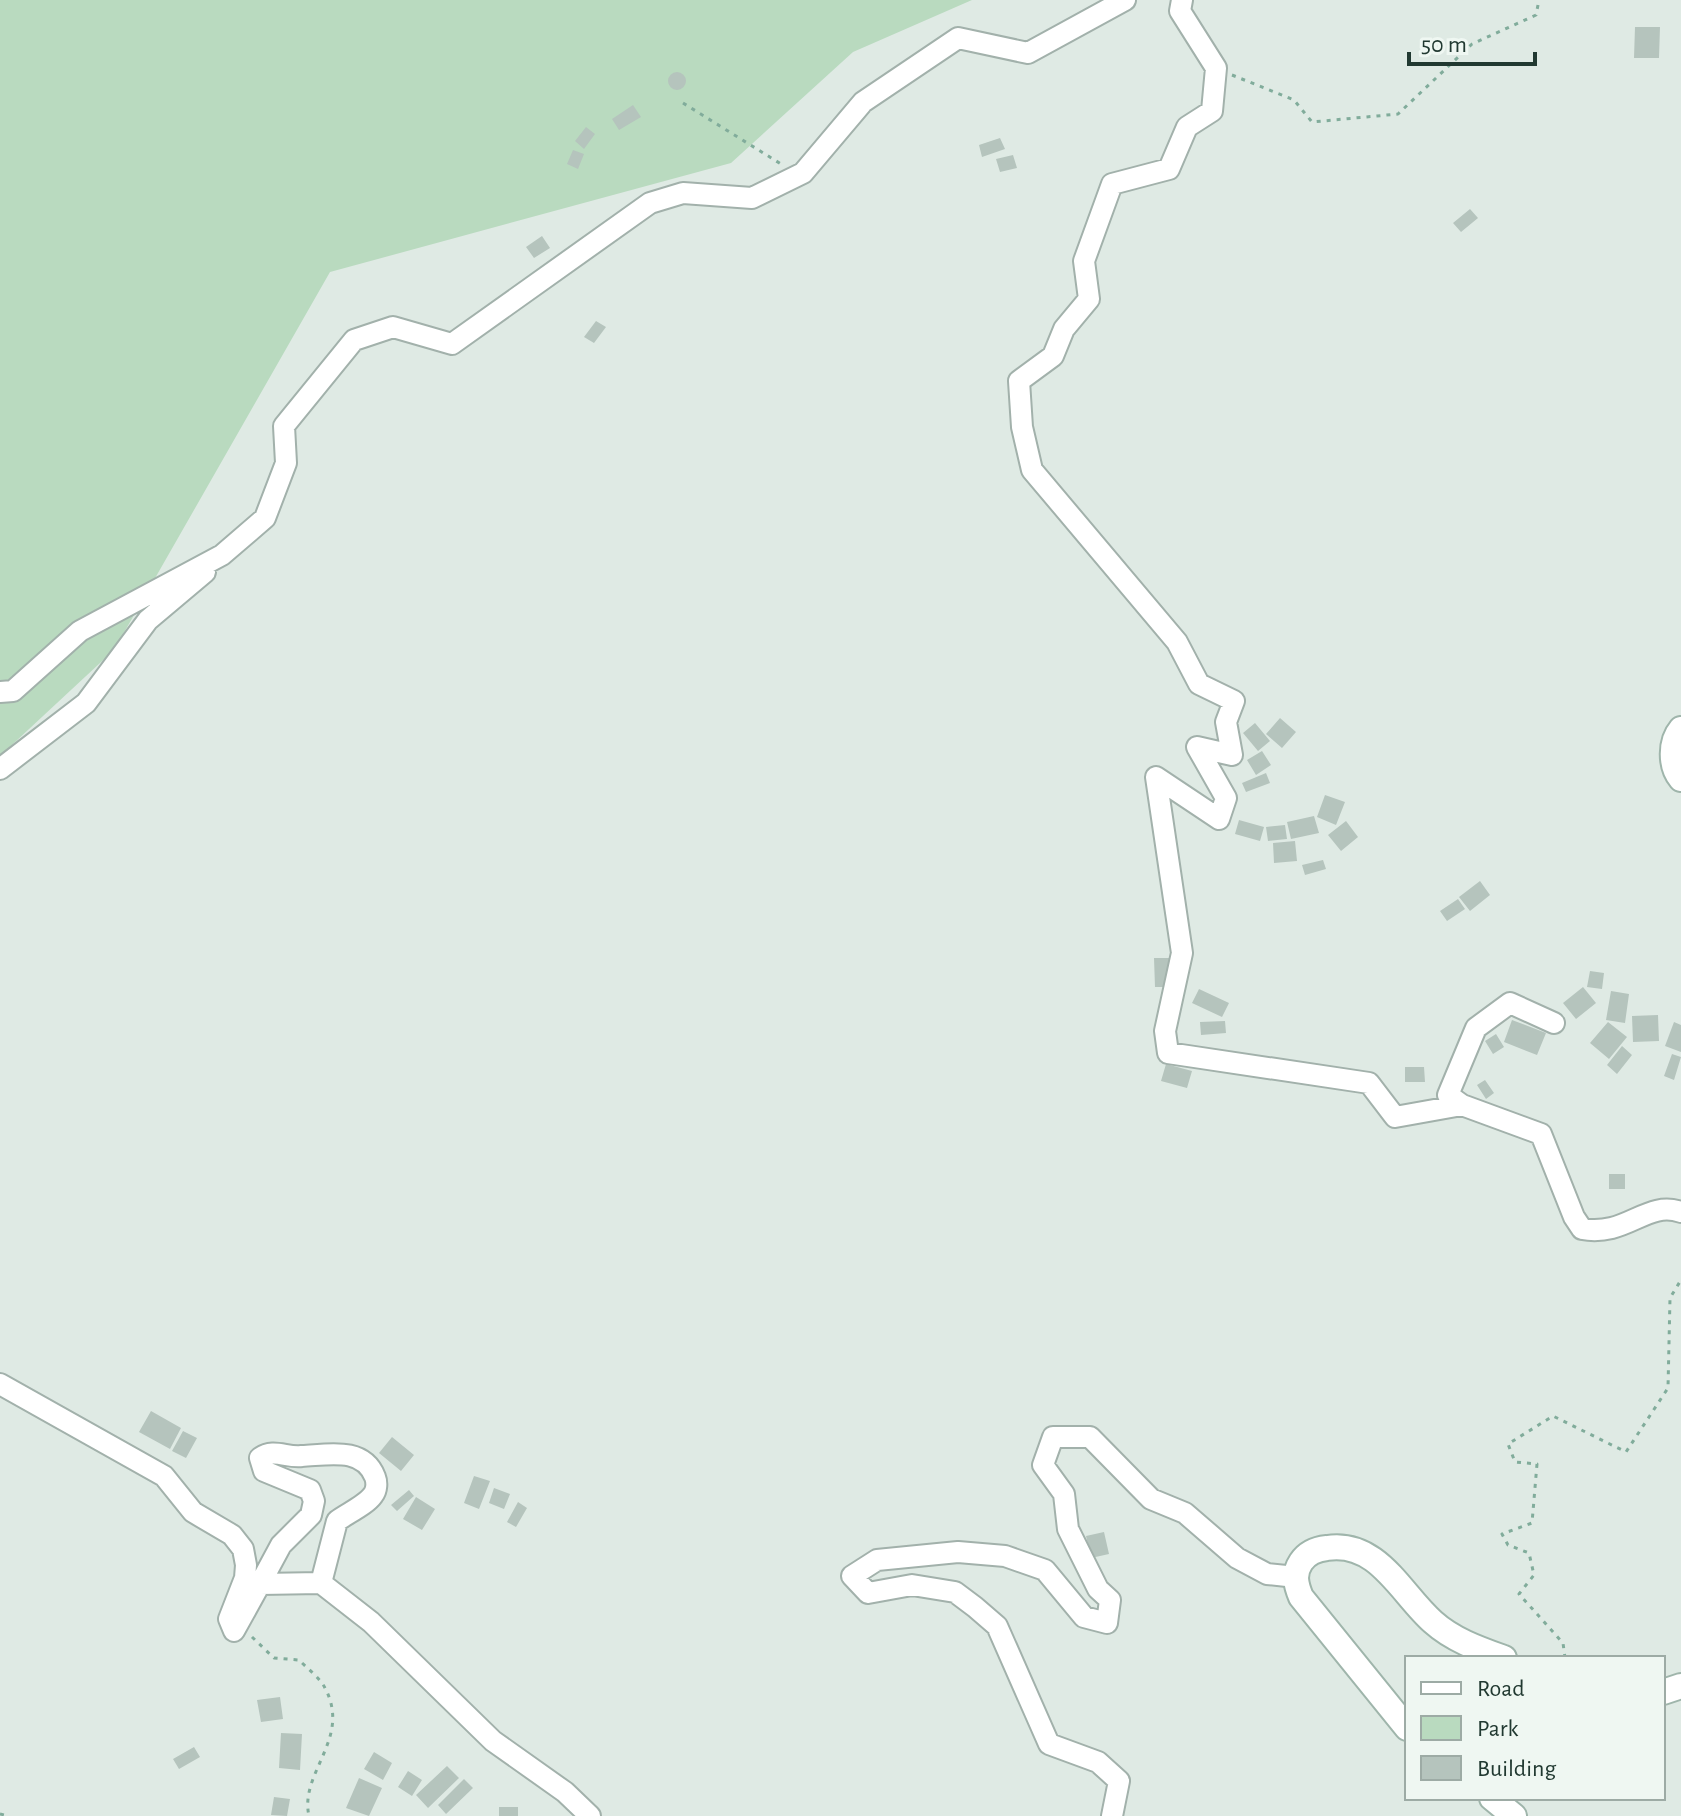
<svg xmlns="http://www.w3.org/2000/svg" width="1681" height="1816" font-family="'Alegreya Sans',sans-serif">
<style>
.green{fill:#b9dabf}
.building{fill:#b5c4bd}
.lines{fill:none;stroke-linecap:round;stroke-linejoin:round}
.minor-casing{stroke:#a2b1ab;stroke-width:24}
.secondary-casing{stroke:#9fb5ab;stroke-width:28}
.path{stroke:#81ac9b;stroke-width:3;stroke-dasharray:4 6;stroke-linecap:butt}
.minor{stroke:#fff;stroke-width:20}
.secondary{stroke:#fff;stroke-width:24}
</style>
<rect width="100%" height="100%" fill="#dfeae4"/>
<!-- green -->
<path class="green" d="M0 0H972L853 52 731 163 330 272 114 650 0 756Z"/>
<!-- building -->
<path class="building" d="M1635 27H1660L1659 58H1634Z
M668 81a9 9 0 1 1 18 0a9 9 0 1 1-18 0Z
M633 105 641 117 619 130 612 119Z
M586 127 595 134 584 149 575 141Z
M1000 138 1005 149 982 157 979 145Z
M573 150 584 154 578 169 567 164Z
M1013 155 1017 168 1000 172 996 159Z
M1470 209 1478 218 1461 232 1453 223Z
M542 236 550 248 534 258 526 247Z
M596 321 606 327 594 343 584 337Z
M1280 718 1296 732 1282 748 1266 734Z
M1255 723 1270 741 1258 751 1243 733Z
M1262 751 1271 765 1256 775 1247 760Z
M1266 773 1270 783 1246 792 1242 783Z
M1325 795 1345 802 1336 825 1317 817Z
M1314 816 1319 833 1291 839 1287 822Z
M1239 820 1264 827 1260 841 1235 834Z
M1346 821 1358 837 1341 851 1328 835Z
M1285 825 1287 839 1268 841 1266 827Z
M1295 841 1297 861 1274 863 1273 843Z
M1323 860 1326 869 1305 875 1302 865Z
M1480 881 1490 895 1470 911 1459 897Z
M1458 899 1465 909 1447 921 1440 911Z
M1154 958H1169L1170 987H1155Z
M1590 971 1604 973 1602 989 1587 987Z
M1583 987 1596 1003 1576 1019 1563 1003Z
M1199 989 1229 1003 1222 1017 1192 1003Z
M1611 991 1629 994 1625 1023 1606 1020Z
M1658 1015 1659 1041 1633 1042 1632 1016Z
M1512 1020 1546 1033 1537 1055 1504 1042Z
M1225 1021 1226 1033 1201 1035 1200 1022Z
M1608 1022 1627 1037 1609 1059 1590 1043Z
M1674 1022 1681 1025V1052L1665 1046Z
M1496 1034 1504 1047 1493 1054 1485 1041Z
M1622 1046 1632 1055 1617 1074 1607 1065Z
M1672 1054 1681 1057 1674 1080 1664 1076Z
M1166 1064 1192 1071 1187 1088 1161 1081Z
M1405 1067H1424L1425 1082H1405Z
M1485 1080 1494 1093 1486 1099 1477 1085Z
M1609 1174H1625V1189H1609Z
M151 1411 181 1428 170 1449 139 1432Z
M183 1431 197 1438 186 1458 172 1451Z
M392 1437 414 1455 401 1471 379 1453Z
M474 1476 490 1481 479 1509 464 1503Z
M494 1488 510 1494 504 1509 489 1503Z
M409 1490 414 1496 397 1511 391 1505Z
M416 1497 435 1509 422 1530 403 1519Z
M518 1502 527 1508 516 1527 507 1522Z
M1104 1532 1109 1554 1091 1558 1086 1536Z
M280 1697 283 1719 261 1722 257 1700Z
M281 1733 302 1734 300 1770 279 1768Z
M194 1747 200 1757 179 1769 173 1759Z
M374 1752 392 1763 383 1780 364 1769Z
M447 1766 459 1778 428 1808 416 1795Z
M408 1771 422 1780 412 1796 398 1787Z
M359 1778 382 1788 369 1816 346 1808Z
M464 1779 473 1788 446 1814 438 1805Z
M274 1797 290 1799 287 1816 271 1815Z
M499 1807H518V1816H499Z"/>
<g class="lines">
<defs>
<path id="minor" d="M1182 0 1180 11 1216 68 1212 111 1187 127 1169 169 1112 184 1084 261 1089 299 1064 329 1053 356 1019 381 1022 427 1032 470 1177 642 1199 684 1234 701 1226 722 1232 755 1197 747 1226 798 1219 819 1156 777 1182 953 1165 1031 1168 1053 1369 1083 1395 1117 1462 1105 1448 1095 1476 1028 1510 1003 1554 1023
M0 692 13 691 80 631 222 555 265 518 286 463 284 426 354 340 393 327 452 344 650 203 683 193 752 198 803 173 863 102 958 38 1028 53 1125 0
M0 769 86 703 148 620 205 572
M1462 1105 1541 1134 1574 1217 1582 1229C1627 1237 1646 1200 1681 1212
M0 1384 164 1476 193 1512 232 1535 243 1549 246 1565 245 1578 229 1619 234 1631 260 1584 321 1583 371 1622 493 1741 565 1792 590 1816
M260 1584 281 1545 311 1515 314 1501 310 1490 264 1471 260 1458C274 1448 286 1458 302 1456 327 1455 363 1446 375 1477 377 1482 377 1490 373 1495 366 1505 348 1513 337 1521L321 1583
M1112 1816 1119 1781 1098 1762 1049 1744 997 1626 975 1607 955 1592 912 1585 868 1593 852 1576 877 1560 958 1552 1005 1556 1045 1570 1084 1617 1107 1623 1110 1600 1098 1589 1068 1529 1064 1494 1043 1465 1053 1437H1090L1151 1499 1185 1513 1237 1558 1267 1574 1296 1577"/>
<path id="secondary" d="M1681 729C1670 742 1670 766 1681 779
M1663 1692 1681 1686
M1407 1728 1301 1597C1296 1585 1293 1574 1301 1562 1307 1553 1317 1549 1327 1548 1378 1540 1401 1594 1433 1622 1453 1640 1479 1649 1504 1658
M1492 1798 1514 1816"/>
</defs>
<!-- minor casing -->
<use href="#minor" class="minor-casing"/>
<!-- secondary casing -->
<use href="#secondary" class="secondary-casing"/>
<!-- path -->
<path class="path" d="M1232 75 1294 100 1312 122 1398 114 1472 44 1536 15 1539 0
M683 103 781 164
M252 1637 274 1658 299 1660C307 1668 320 1678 325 1688 352 1739 299 1772 309 1816
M1565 1658 1563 1643 1519 1594 1534 1575 1529 1553 1508 1545 1502 1534 1532 1523 1537 1464 1515 1462 1508 1444 1553 1416 1626 1452 1668 1388 1670 1298 1681 1280
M0 1814 9 1816"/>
<!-- minor -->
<use href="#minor" class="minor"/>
<!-- secondary -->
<use href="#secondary" class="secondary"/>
</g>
<!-- legend -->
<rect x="1405" y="1656" width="260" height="144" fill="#eff7f2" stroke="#9daba5" stroke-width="2"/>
<rect x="1421" y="1682" width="40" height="12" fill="#ffffff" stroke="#9daba5" stroke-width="2"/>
<text x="1477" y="1696" font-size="24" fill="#213931">Road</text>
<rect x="1421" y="1716" width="40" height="24" fill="#b9dabf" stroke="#9daba5" stroke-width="2"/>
<text x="1477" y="1736" font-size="24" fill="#213931">Park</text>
<rect x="1421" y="1756" width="40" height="24" fill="#b5c4bd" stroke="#9daba5" stroke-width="2"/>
<text x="1477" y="1776" font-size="24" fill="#213931">Building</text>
<!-- scale -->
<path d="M1409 52v12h126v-12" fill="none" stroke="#213931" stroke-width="4"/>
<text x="1421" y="52" font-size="24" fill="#213931" stroke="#eff7f2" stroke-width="6" paint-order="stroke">50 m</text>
</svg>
